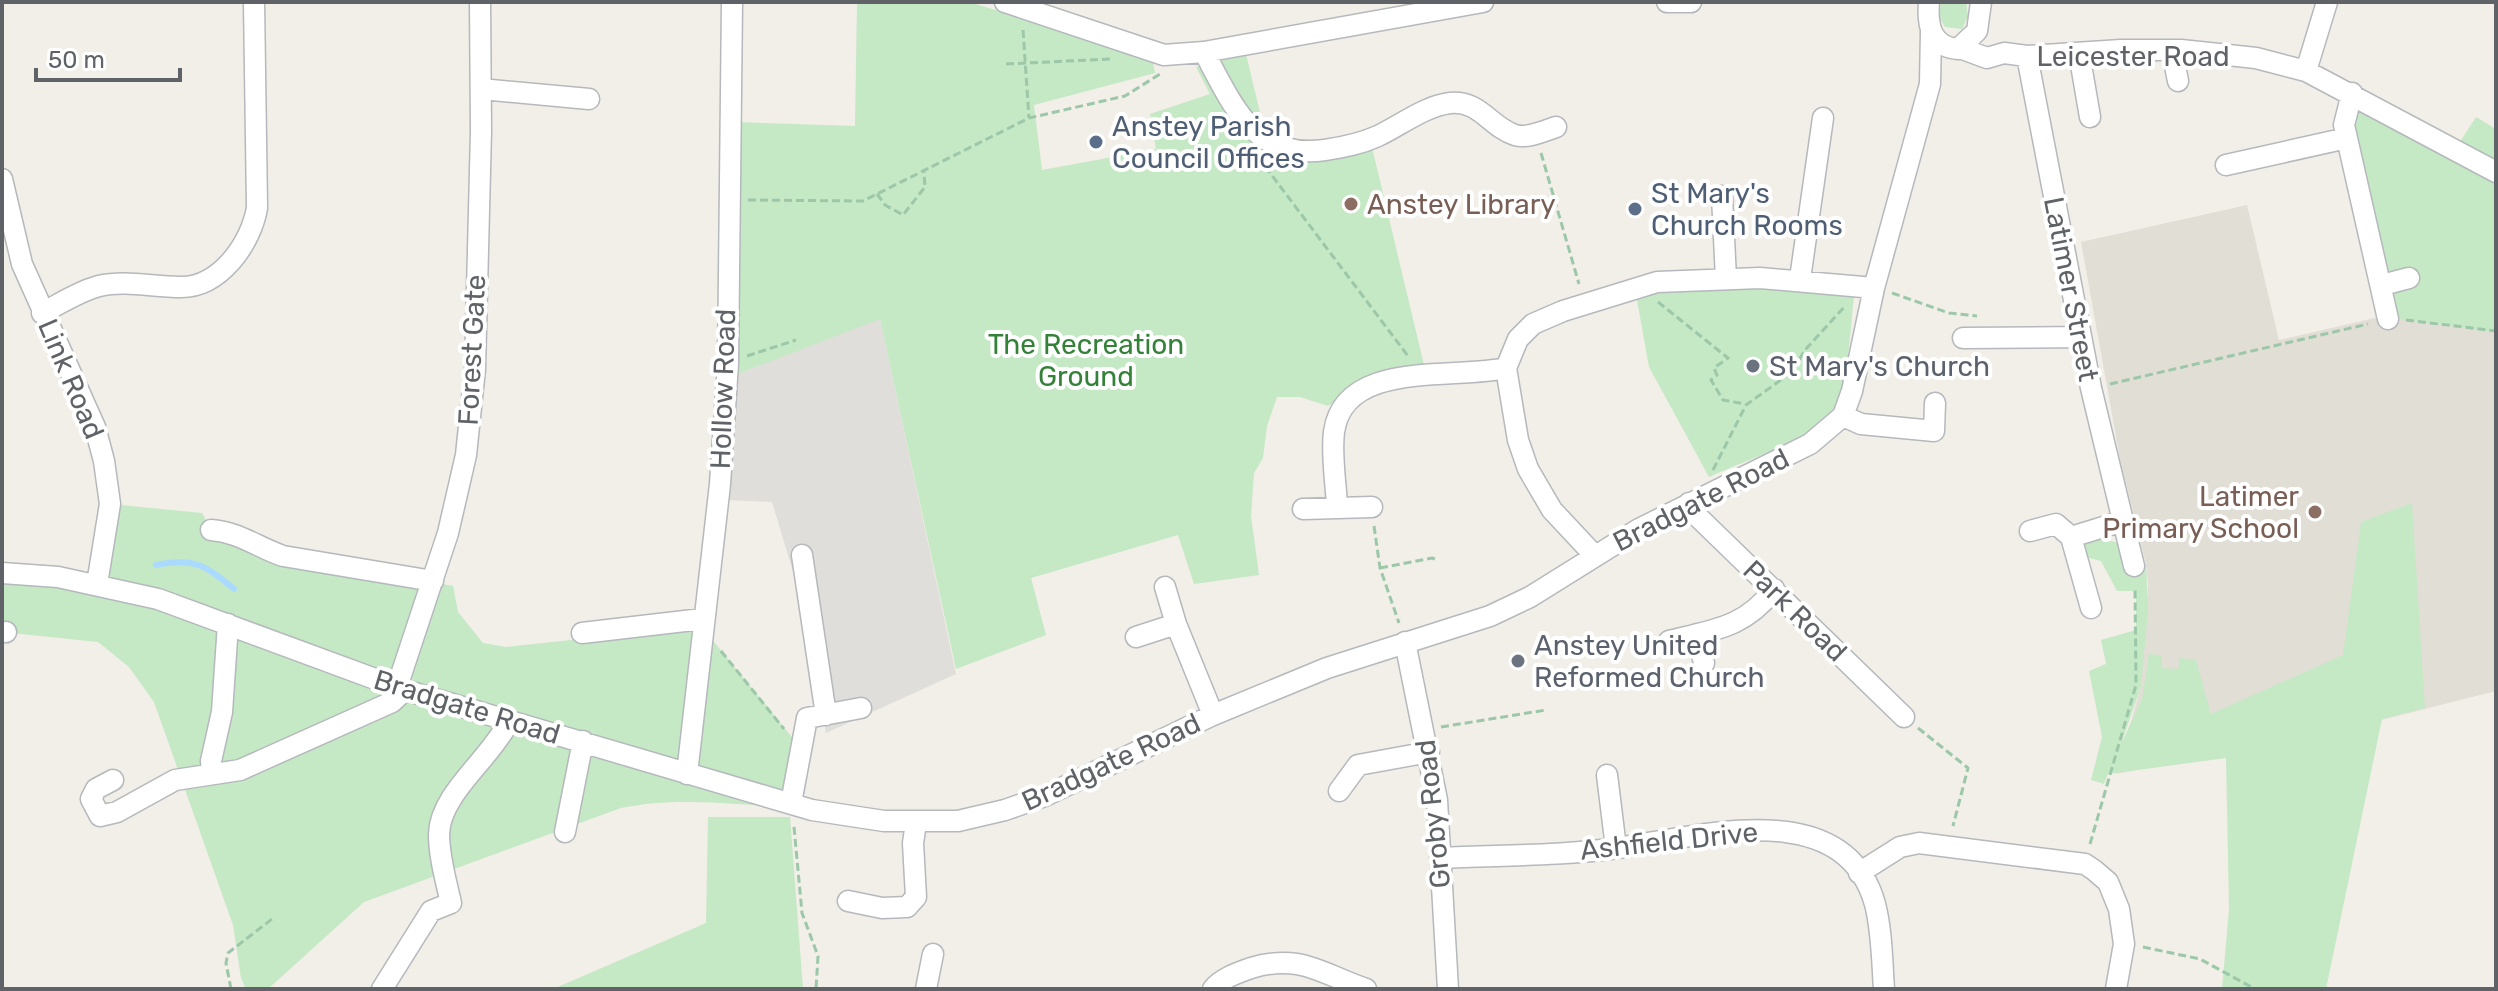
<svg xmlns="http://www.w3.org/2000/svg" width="2498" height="991" font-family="Rubik,sans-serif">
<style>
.industrial{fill:#e0deda}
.education{fill:#e1ded6}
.green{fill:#c5e8c5}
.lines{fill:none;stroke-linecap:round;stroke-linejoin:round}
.stream{stroke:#aadaff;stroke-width:6}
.minor-casing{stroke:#b5b8bc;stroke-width:23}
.path{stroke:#9cc7a9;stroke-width:3;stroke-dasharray:8 4;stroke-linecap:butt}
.minor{stroke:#fff;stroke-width:20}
.service-dot{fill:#5c6f8a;stroke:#fff;stroke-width:3}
.education-dot{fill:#8d6e63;stroke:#fff;stroke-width:3}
.worship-dot{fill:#6b7280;stroke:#fff;stroke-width:3}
.labels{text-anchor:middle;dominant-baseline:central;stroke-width:8;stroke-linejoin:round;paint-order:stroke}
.street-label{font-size:28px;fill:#5f6368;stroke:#fff}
.service-label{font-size:28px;fill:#4e5e75;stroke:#fff;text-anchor:start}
.education-label{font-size:28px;fill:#785e54;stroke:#fff;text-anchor:start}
.park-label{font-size:28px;fill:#348238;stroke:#fff}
.worship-label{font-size:28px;fill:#5b616d;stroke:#fff;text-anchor:start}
</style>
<rect width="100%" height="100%" fill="#f1efe8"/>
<!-- industrial -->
<path class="industrial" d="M880 318 956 674 826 733 804 608 772 502 724 500 730 377Z"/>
<!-- education -->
<path class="education" d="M2247 205 2279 340 2383 316 2496 332V691L2338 731 2116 774 2141 687 2148 586 2146 564 2120 459 2081 242Z"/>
<!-- green -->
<path class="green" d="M857 2H969L1152 57 1155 73 1034 105 1042 170 1156 149 1150 114 1210 94 1196 67 1246 54 1267 142 1370 139 1424 365 1369 384 1328 406 1300 397H1277L1267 426 1263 458 1254 473 1251 516 1259 575 1194 584 1178 535 1031 578 1046 635 956 669 880 319 730 377 735 122 855 126Z
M1941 2H1966L1968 16 1962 29 1945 27 1939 17Z
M2352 93 2496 172V332L2392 318 2351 154Z
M2476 117 2496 129V163L2458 145Z
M1760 278 1854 297C1850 327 1849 389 1831 413 1810 440 1741 462 1709 477L1649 367 1637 300 1657 282Z
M2412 503 2425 708 2382 719 2326 989H2222L2229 909 2226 758 2108 774 2104 784 2091 780 2102 737 2089 671 2106 664 2101 640 2136 630V591H2117L2101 561 2085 557V544L2097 539 2116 542 2127 567 2146 564 2148 610 2141 687 2121 744 2142 699 2149 654 2162 655V668L2178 669 2180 658 2196 660 2211 714 2343 655 2361 522Z
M110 504 202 513 211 530 263 549 453 586 458 612 483 643 506 647 701 626 800 747 783 807C728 804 675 797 621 808L364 902 268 989H246L241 978 233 925 154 702 129 667 98 642 2 632V582L97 584Z
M708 817H790L803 989H553L706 923Z"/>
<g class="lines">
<!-- stream -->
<path class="stream" d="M156 565C194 557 205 565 234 589"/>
<defs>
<path id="minor" d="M1005 2 1164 55 1204 52 1483 2
M1667 2H1691
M1929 2C1927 25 1931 47 1958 49L1977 31 1981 2
M1960 48 1987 58 2004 53 2027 56 2121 50H2181L2256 58 2306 71 2496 172
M2172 51 2178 81
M1204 52C1233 105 1253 160 1325 150 1345 147 1360 144 1378 136 1401 125 1425 106 1450 103 1480 100 1490 127 1515 135 1527 139 1544 131 1556 127
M2079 53 2090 117
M2027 56 2091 388 2123 521 2071 537
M2306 71 2327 2
M481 89 589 99
M2352 93 2344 125 2388 319
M2226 165 2347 138
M2 179 22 264 95 427 104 461 110 504 97 584
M1722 196 1726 279
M1800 279 1823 118
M2382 285 2409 278
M42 313C60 304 79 291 99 286 125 280 153 287 180 287 220 288 251 243 257 208L254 2
M1963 338 2081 337
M1843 416 1861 424 1934 431 1935 403
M1689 503 1694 513 1904 717
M1337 507C1336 483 1331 455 1334 432 1344 359 1454 380 1506 368
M1303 509 1372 507
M2123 521 2134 566
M211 530C239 532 257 547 283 556L433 581
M2030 531 2056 524 2071 537 2091 608
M802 555 826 715
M1595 556 1552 510 1528 469 1518 440 1506 368 1518 339 1533 324 1563 311 1657 282 1760 278 1874 288
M2 573 58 577 158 599 405 690 812 810 884 821H958L1005 810 1045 796 1213 715 1327 668 1490 616 1530 597 1639 529 1810 444 1843 416 1852 391 1874 288 1930 84 1931 31
M1165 587 1176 624 1213 715
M2 632H6
M582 633 702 619
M1697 634 1704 663
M1136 637 1176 624
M1669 641C1713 630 1745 628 1774 589
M1405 642 1437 800 1448 989
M397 687 448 533 466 455 475 369 481 131 480 2
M212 773 211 761 222 712 228 624
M687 774 720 484 728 363 732 2
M1607 775 1616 848
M113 780 96 789 91 799 100 816 117 812 175 780 240 770 392 702 405 690
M1339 791 1358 765 1429 752
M791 803 807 718 861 708
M565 832 583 741
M1441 858C1500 855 1560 856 1618 848 1697 837 1844 793 1875 904 1882 931 1882 961 1884 989
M1859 873 1900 847 1919 843 2085 864 2094 870 2108 882 2119 909 2124 944 2116 989
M848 901 882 908 907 907 916 897 913 843 916 823
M382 989 431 911 451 903C446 881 439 857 439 834 440 794 490 759 508 723
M926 989 933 954
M1213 989C1222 978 1237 973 1251 968 1300 953 1322 974 1366 989"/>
</defs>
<!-- minor casing -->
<use href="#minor" class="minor-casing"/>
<!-- path -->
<path class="path" d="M1023 30 1029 118
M1006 64 1110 59
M1541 153 1579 284
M1258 157 1408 356
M877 194 885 205 903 215 925 187 924 172
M748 200 863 201 1029 118 1125 96 1160 74
M1892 293 1949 313 1977 316
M1658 302 1728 358 1714 368 1717 375 1711 380 1723 400 1745 404
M2406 320 2496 331
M747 356 796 340
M2110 384 2368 324
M1713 470 1746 405 1792 372 1805 350 1846 305
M1374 526 1380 568 1399 623
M1380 568 1432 558 1438 560
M721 651 784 729
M1441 727 1546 710
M1918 728 1968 768 1953 826
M794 827 802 913 818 956 816 989
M2090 844 2136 685 2135 587
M2143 947 2200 959 2255 989
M231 989 226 963 228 953 272 919"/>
<!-- minor -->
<use href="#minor" class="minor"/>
</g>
<!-- markers -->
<g class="service-dot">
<circle cx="1096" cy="142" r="8"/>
<circle cx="1635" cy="209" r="8"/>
</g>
<g class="education-dot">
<circle cx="1351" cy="204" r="8"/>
<circle cx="2315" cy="512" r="8"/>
</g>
<g class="worship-dot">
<circle cx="1753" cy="366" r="8"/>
<circle cx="1518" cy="661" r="8"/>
</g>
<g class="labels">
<!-- street labels -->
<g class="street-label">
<text x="2133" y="56">Leicester Road</text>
<text transform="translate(2071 289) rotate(79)">Latimer Street</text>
<text transform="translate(472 350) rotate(-87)">Forest Gate</text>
<text transform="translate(71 379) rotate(67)">Link Road</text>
<text transform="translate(723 389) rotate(-88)">Hollow Road</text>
<text transform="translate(1701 500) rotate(-27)">Bradgate Road</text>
<text transform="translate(1795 611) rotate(44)">Park Road</text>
<text transform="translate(467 707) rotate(17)">Bradgate Road</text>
<text transform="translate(1111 762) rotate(-25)">Bradgate Road</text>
<text transform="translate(1433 814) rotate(-96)">Groby Road</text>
<text transform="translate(1669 841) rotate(-6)">Ashfield Drive</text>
</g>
<!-- service labels -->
<g class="service-label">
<text x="1112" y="126">Anstey Parish<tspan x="1112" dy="32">Council Offices</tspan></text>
<text x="1651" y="193">St Mary's<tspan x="1651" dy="32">Church Rooms</tspan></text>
</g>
<!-- education labels -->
<g class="education-label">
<text x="1367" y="204">Anstey Library</text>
<text x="2299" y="496" text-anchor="end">Latimer<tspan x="2299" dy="32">Primary School</tspan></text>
</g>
<!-- park labels -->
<g class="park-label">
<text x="1086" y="344">The Recreation<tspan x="1086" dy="32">Ground</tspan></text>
</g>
<!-- worship labels -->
<g class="worship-label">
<text x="1769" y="366">St Mary's Church</text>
<text x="1534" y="645">Anstey United<tspan x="1534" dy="32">Reformed Church</tspan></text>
</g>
</g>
<!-- border -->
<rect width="2498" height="991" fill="none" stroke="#5f6368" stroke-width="8"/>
<!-- scale -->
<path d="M36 68v12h144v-12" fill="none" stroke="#5f6368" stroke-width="4"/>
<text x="48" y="68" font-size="24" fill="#5f6368" stroke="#ffffff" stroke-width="6" paint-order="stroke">50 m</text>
</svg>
